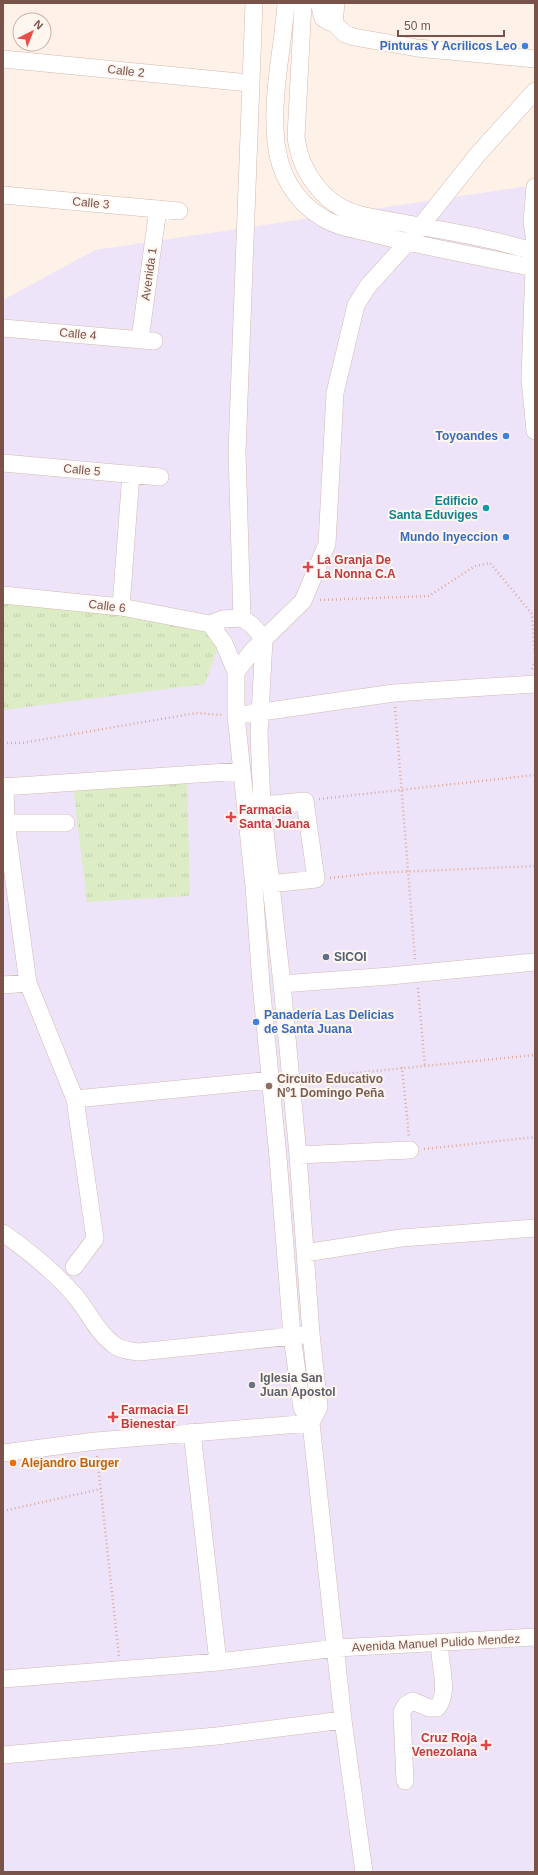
<svg xmlns="http://www.w3.org/2000/svg" width="538" height="1875" font-family="Helvetica,sans-serif">
<style>
.education{fill:#eee4fa}
.grass{fill:url(#grass-tufts)}
.lines{fill:none;stroke-linecap:round;stroke-linejoin:round}
.minor-casing{stroke:#d3b9af;stroke-width:18}
.path{stroke:#daaca1;stroke-width:2.5;stroke-dasharray:1 3;stroke-linecap:butt}
.minor{stroke:#fff;stroke-width:17}
.shop-dot{fill:#3f7fe0;stroke:#fff6ef;stroke-width:1.5}
.culture-dot{fill:#0f9aa8;stroke:#fff6ef;stroke-width:1.5}
.health-dot{fill:#e0444e;stroke:#fff6ef;stroke-width:1.5}
.service-dot{fill:#5c6f8a;stroke:#fff6ef;stroke-width:1.5}
.education-dot{fill:#8d6e63;stroke:#fff6ef;stroke-width:1.5}
.worship-dot{fill:#6b7280;stroke:#fff6ef;stroke-width:1.5}
.food-dot{fill:#e8710a;stroke:#fff6ef;stroke-width:1.5}
.labels{text-anchor:middle;dominant-baseline:central;stroke-width:4;stroke-linejoin:round;paint-order:stroke}
.shop-label{font-size:12px;font-weight:bold;fill:#366cbe;stroke:#fff6ef;text-anchor:end}
.street-label{font-size:12px;fill:#79524a;stroke:#fff6ef}
.culture-label{font-size:12px;font-weight:bold;fill:#0d838f;stroke:#fff6ef;text-anchor:end}
.health-label{font-size:12px;font-weight:bold;fill:#be3a42;stroke:#fff6ef;text-anchor:start}
.service-label{font-size:12px;font-weight:bold;fill:#4e5e75;stroke:#fff6ef;text-anchor:start}
.education-label{font-size:12px;font-weight:bold;fill:#785e54;stroke:#fff6ef;text-anchor:start}
.worship-label{font-size:12px;font-weight:bold;fill:#5b616d;stroke:#fff6ef;text-anchor:start}
.food-label{font-size:12px;font-weight:bold;fill:#c56008;stroke:#fff6ef;text-anchor:start}
</style>
<defs>
<pattern id="grass-tufts" width="24" height="20" patternUnits="userSpaceOnUse"><rect width="24" height="20" fill="#dcecc5"/><path d="M3 7l-1-3M5 7V3M7 7l1-3M15 17l-1-3M17 17v-4M19 17l1-3" fill="none" stroke="#c0ccab"/></pattern>
</defs>
<rect width="100%" height="100%" fill="#fdf1e8"/>
<!-- education -->
<path class="education" d="M535 185V1872H3V300L95 250Z"/>
<!-- grass -->
<path class="grass" d="M3 594 224 630 205 684 3 710Z
M187 778 190 896 87 902 73 787Z"/>
<g class="lines">
<defs>
<path id="minor" d="M286 3C283 48 271 96 276 142 279 173 295 202 323 218 339 228 360 230 378 235 430 248 483 257 535 268
M303 3 296 137C300 171 323 204 357 214 377 219 399 222 419 226 458 233 498 240 535 252
M319 3 323 18 329 22 334 23 345 34 354 37 417 48 535 59
M334 23 336 3
M3 59 249 83
M535 187 532 222 535 241 534 267 530 379 535 431
M3 195 179 211
M3 328 154 341
M140 339 158 209
M3 463 160 477
M3 595 121 607 210 624
M121 607 131 474
M242 618 237 452 254 3
M210 624 224 643 236 672V715L254 886 261 984 278 1157 292 1336 302 1408 311 1423 343 1720 364 1872
M210 624 223 619 242 618 252 625 264 639 259 734 262 805 282 984 298 1155 311 1334 319 1407 311 1423
M236 672 253 650 303 601 327 544 335 393 356 305 368 286 408 242 478 154 535 91
M248 714 394 693 535 684
M5 786 6 823 28 983 75 1099 95 1239 74 1267
M3 787 242 771
M262 805 305 801 316 879 270 884
M6 823H66
M282 984 390 976 535 962
M3 985 28 983
M75 1099 271 1080
M298 1155 410 1150
M3 1233C30 1252 55 1272 77 1298 89 1313 97 1332 113 1344 120 1350 130 1351 139 1352L303 1335
M305 1253 401 1238 535 1228
M192 1432 218 1662
M3 1453 96 1441 311 1423
M3 1679 218 1662 337 1648 535 1637
M3 1755 217 1736 343 1720
M405 1781 402 1712 406 1705 413 1701 429 1708H437C449 1694 441 1670 440 1652"/>
</defs>
<!-- minor casing -->
<use href="#minor" class="minor-casing"/>
<!-- path -->
<path class="path" d="M320 600 429 596 475 566 490 563 532 614 535 660 532 669
M395 707 415 959
M3 743H22L196 713 222 715
M319 799 535 775
M330 878 374 873 535 866
M418 988 425 1067
M402 1067 409 1137
M305 1078 535 1055
M424 1149 535 1137
M97 1456 119 1656
M3 1511 101 1489"/>
<!-- minor -->
<use href="#minor" class="minor"/>
</g>
<!-- markers -->
<g class="shop-dot">
<circle cx="525" cy="46" r="4"/>
<circle cx="506" cy="436" r="4"/>
<circle cx="506" cy="537" r="4"/>
<circle cx="256" cy="1022" r="4"/>
</g>
<circle class="culture-dot" cx="486" cy="508" r="4"/>
<g class="health-dot">
<path d="M306 561h4v4h4v4h-4v4h-4v-4h-4v-4h4z"/>
<path d="M229 811h4v4h4v4h-4v4h-4v-4h-4v-4h4z"/>
<path d="M111 1411h4v4h4v4h-4v4h-4v-4h-4v-4h4z"/>
<path d="M484 1739h4v4h4v4h-4v4h-4v-4h-4v-4h4z"/>
</g>
<circle class="service-dot" cx="326" cy="957" r="4"/>
<circle class="education-dot" cx="269" cy="1086" r="4"/>
<circle class="worship-dot" cx="252" cy="1385" r="4"/>
<circle class="food-dot" cx="13" cy="1463" r="4"/>
<g class="labels">
<!-- shop labels -->
<g class="shop-label">
<text x="517" y="46">Pinturas Y Acrilicos Leo</text>
<text x="498" y="436">Toyoandes</text>
<text x="498" y="537">Mundo Inyeccion</text>
<text x="264" y="1015" text-anchor="start">Panadería Las Delicias<tspan x="264" dy="14">de Santa Juana</tspan></text>
</g>
<!-- street labels -->
<g class="street-label">
<text transform="translate(126 71) rotate(6)">Calle 2</text>
<text transform="translate(91 203) rotate(5)">Calle 3</text>
<text transform="translate(149 274) rotate(-82)">Avenida 1</text>
<text transform="translate(78 334) rotate(5)">Calle 4</text>
<text transform="translate(82 470) rotate(5)">Calle 5</text>
<text transform="translate(107 606) rotate(7)">Calle 6</text>
<text transform="translate(436 1643) rotate(-3)">Avenida Manuel Pulido Mendez</text>
</g>
<!-- culture labels -->
<g class="culture-label">
<text x="478" y="501">Edificio<tspan x="478" dy="14">Santa Eduviges</tspan></text>
</g>
<!-- health labels -->
<g class="health-label">
<text x="317" y="560">La Granja De<tspan x="317" dy="14">La Nonna C.A</tspan></text>
<text x="239" y="810">Farmacia<tspan x="239" dy="14">Santa Juana</tspan></text>
<text x="121" y="1410">Farmacia El<tspan x="121" dy="14">Bienestar</tspan></text>
<text x="477" y="1738" text-anchor="end">Cruz Roja<tspan x="477" dy="14">Venezolana</tspan></text>
</g>
<!-- service labels -->
<g class="service-label">
<text x="334" y="957">SICOI</text>
</g>
<!-- education labels -->
<g class="education-label">
<text x="277" y="1079">Circuito Educativo<tspan x="277" dy="14">Nº1 Domingo Peña</tspan></text>
</g>
<!-- worship labels -->
<g class="worship-label">
<text x="260" y="1378">Iglesia San<tspan x="260" dy="14">Juan Apostol</tspan></text>
</g>
<!-- food labels -->
<g class="food-label">
<text x="21" y="1463">Alejandro Burger</text>
</g>
</g>
<!-- border -->
<rect width="538" height="1875" fill="none" stroke="#79524a" stroke-width="8"/>
<!-- north arrow -->
<g transform="translate(32 32) rotate(42)"><circle r="19" fill="#fff6ef" stroke="#c9b4ad"/>
<path d="M0-3L7 15L0 10L-7 15Z" fill="#eb4e49"/>
<text y="-6" font-size="11" font-weight="bold" text-anchor="middle" fill="#79524a">N</text>
</g>
<!-- scale -->
<path d="M398 30v6h106v-6" fill="none" stroke="#79524a" stroke-width="2"/>
<text x="404" y="30" font-size="12" fill="#79524a" stroke="#fff6ef" stroke-width="3" paint-order="stroke">50 m</text>
</svg>
